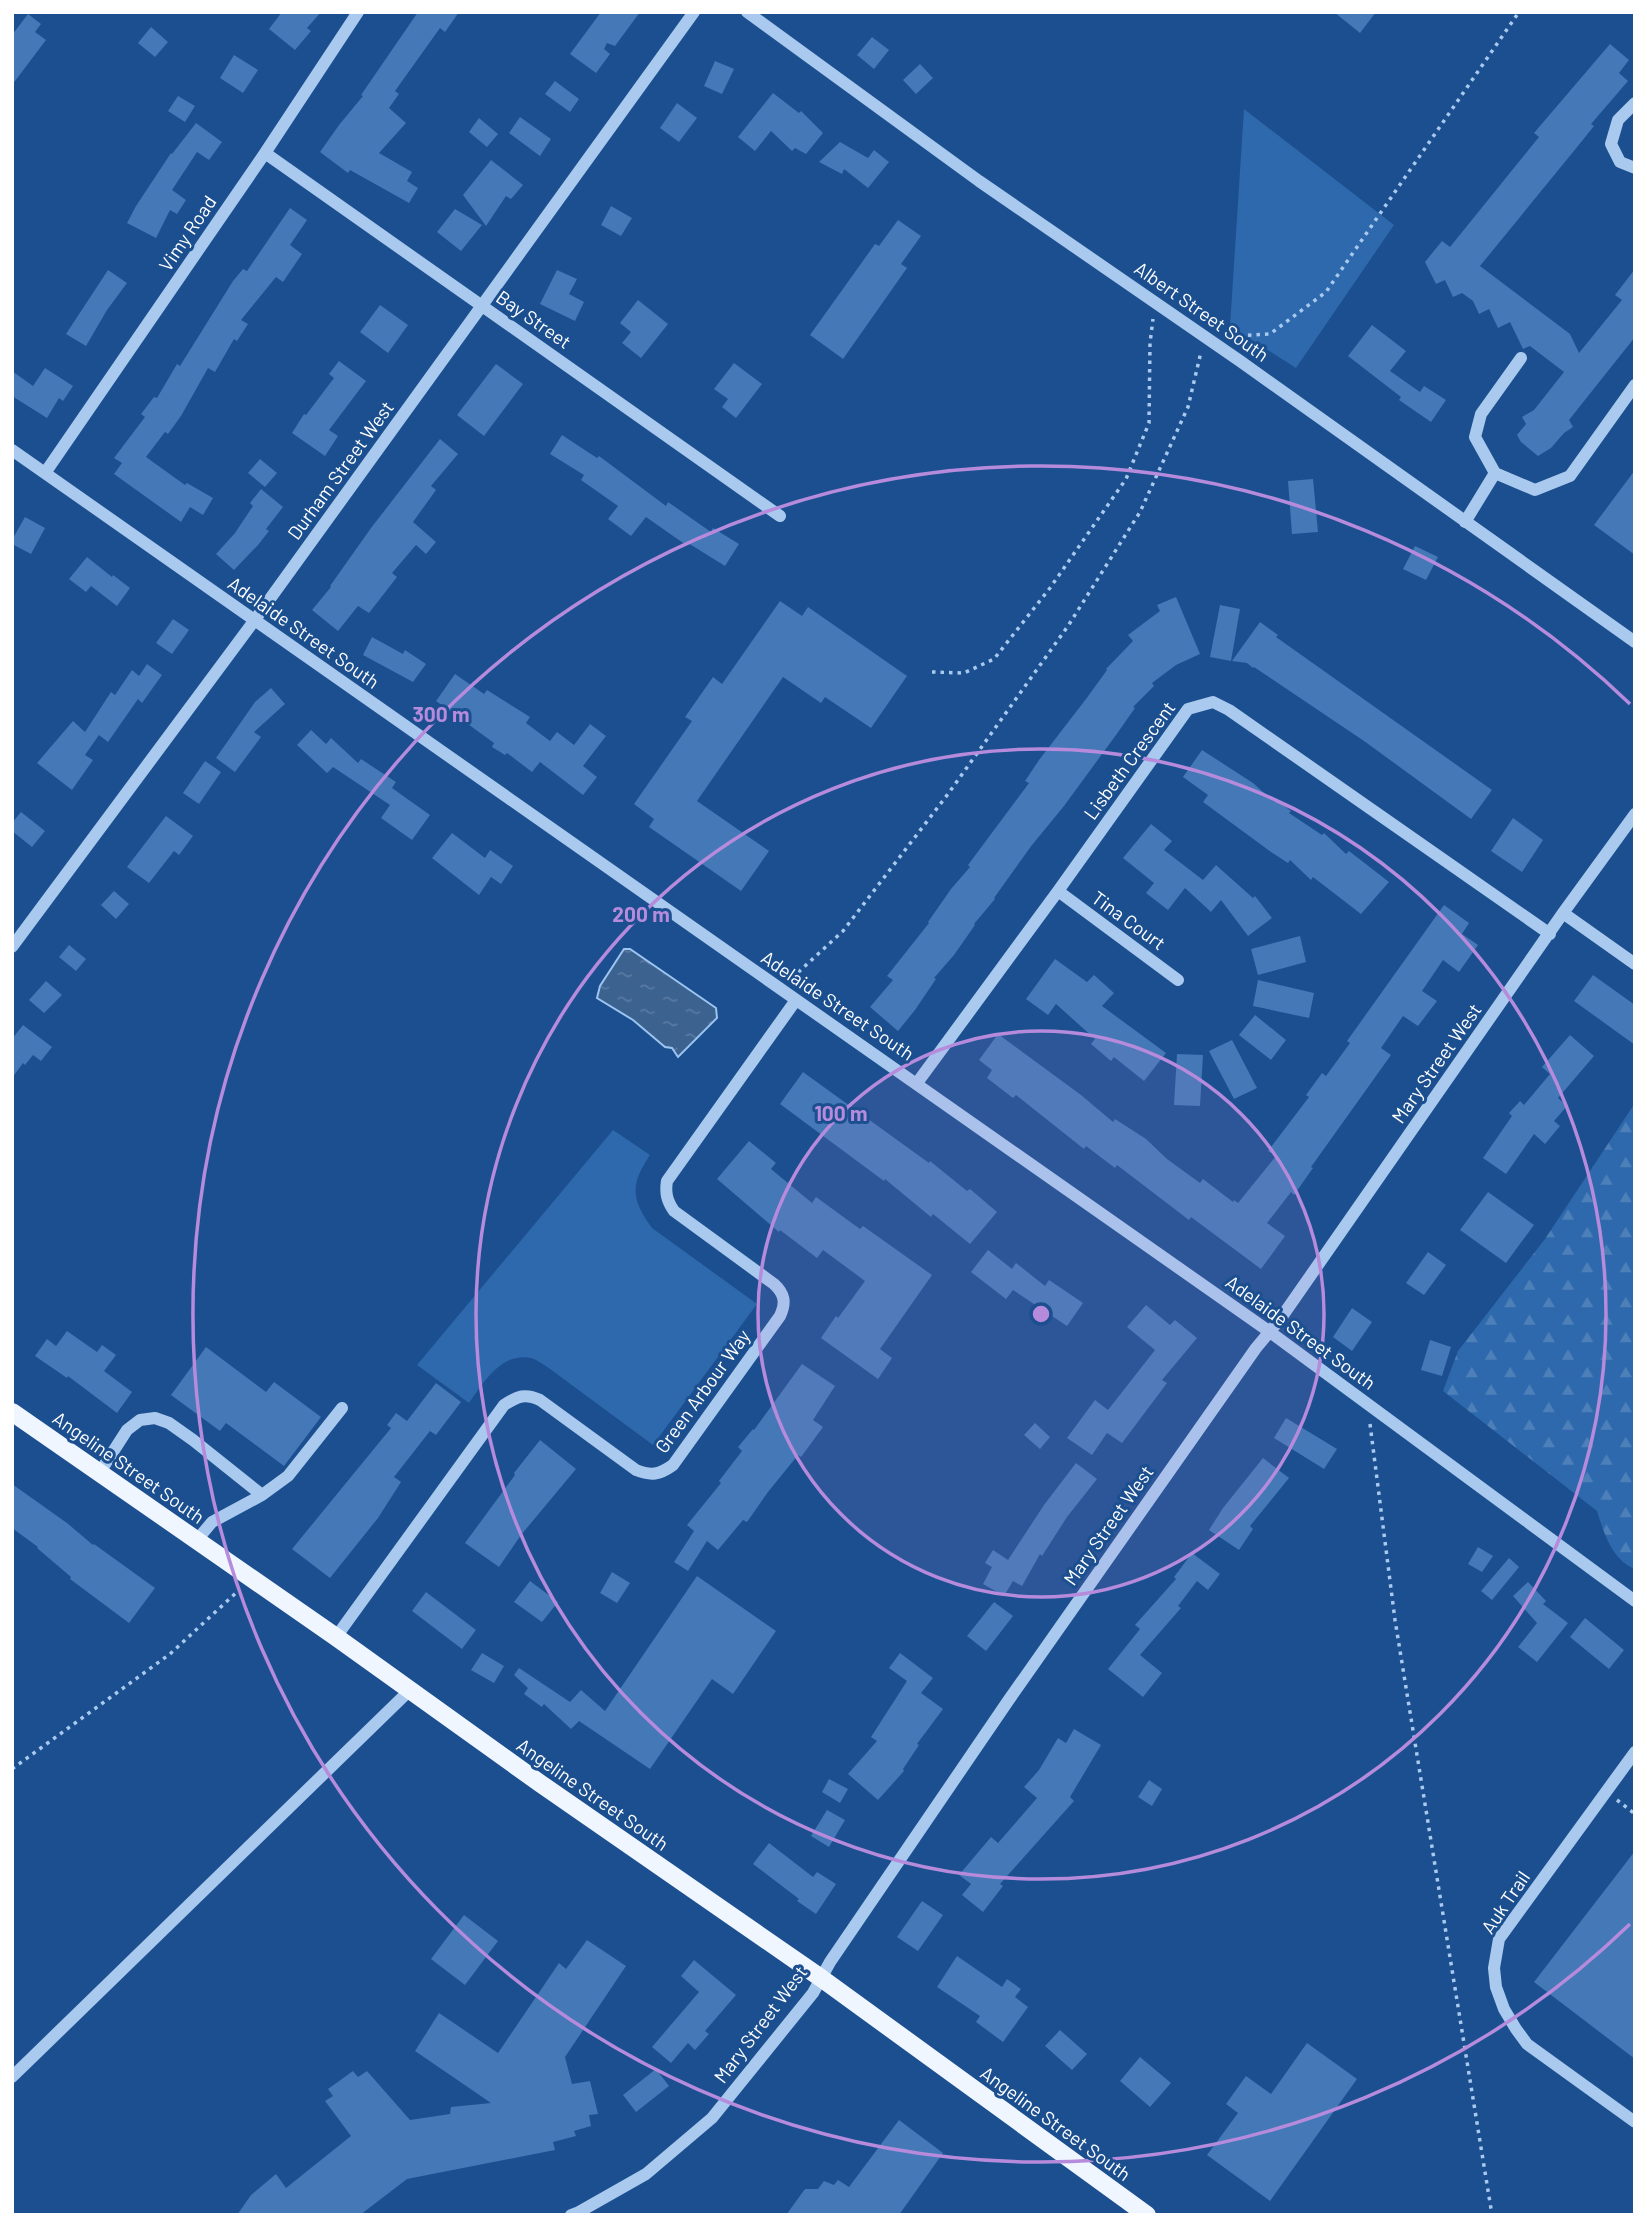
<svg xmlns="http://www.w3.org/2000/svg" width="1647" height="2227" font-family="Barlow,sans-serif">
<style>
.green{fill:#2e69ad}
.forest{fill:url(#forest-firs)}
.water{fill:url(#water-ripples);stroke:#9cc4f0;stroke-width:2}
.building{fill:#4478b7}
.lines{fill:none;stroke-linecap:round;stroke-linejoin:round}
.path{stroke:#a9c9ee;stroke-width:3.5;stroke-dasharray:3.5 5;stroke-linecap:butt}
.minor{stroke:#a9c9ee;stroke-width:12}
.major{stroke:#f0f6ff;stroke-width:18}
.ring{fill:none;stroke:#b68bdc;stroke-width:3.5}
.labels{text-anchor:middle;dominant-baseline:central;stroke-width:6;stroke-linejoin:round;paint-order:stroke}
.street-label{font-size:19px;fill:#fff;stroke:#1b4f8f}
.centre{fill:#b68bdc;stroke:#1b4f8f;stroke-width:3.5}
.ring-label{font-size:21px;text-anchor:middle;font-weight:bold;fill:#b68bdc;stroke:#1b4f8f;stroke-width:6;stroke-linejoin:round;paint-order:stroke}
</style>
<defs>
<pattern id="forest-firs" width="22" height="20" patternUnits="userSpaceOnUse" patternTransform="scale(1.75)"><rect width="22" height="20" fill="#2e69ad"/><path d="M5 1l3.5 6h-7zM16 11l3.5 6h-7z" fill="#4d80b9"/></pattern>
<pattern id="water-ripples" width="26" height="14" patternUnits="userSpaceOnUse" patternTransform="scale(1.75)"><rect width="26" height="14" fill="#3c6290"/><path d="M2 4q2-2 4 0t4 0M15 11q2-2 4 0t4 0" fill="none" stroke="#597aa1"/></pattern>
</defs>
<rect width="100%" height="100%" fill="#1b4f8f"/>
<!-- green -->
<path class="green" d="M1244 109 1394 225 1296 368 1230 326Z
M613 1130 650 1155C630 1185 631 1199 652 1228L757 1304 653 1445 546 1366C542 1364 536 1359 531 1358 501 1352 483 1383 469 1403L417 1365Z"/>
<!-- forest -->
<path class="forest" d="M1635 1103V1569C1612 1560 1604 1533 1597 1511L1443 1391 1458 1351 1545 1239Z"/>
<!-- water -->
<path class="water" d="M624 949H630L716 1008 717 1018 678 1057 672 1048 665 1047 633 1020 597 998 600 986Z"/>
<!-- building -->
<path class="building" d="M282 12H321L307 28 311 31 295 50 269 29Z
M418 12H459L445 32 440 28 395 91 399 94 389 108 406 123 379 153 412 172 407 181 418 188 409 203 350 170 348 173 320 152 339 125 363 96 361 95Z
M601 12H640L615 46 607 43 604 49 610 54 596 73 570 54Z
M1334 12H1376L1360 33Z
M28 14 41 24 35 32 46 40 12 85V35Z
M151 27 168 42 155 57 138 43Z
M872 37 889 50 874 69 857 55Z
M1610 44 1629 60 1619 73 1628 81 1591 124 1594 126 1582 141 1480 266 1570 334 1579 353 1622 300 1615 295 1635 269V337L1569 420 1573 427 1564 433 1551 448 1538 456 1521 442 1517 435 1526 424 1522 417 1534 410 1564 372 1530 346 1523 349 1510 322 1498 328 1489 309 1479 314 1473 301 1462 293 1453 297 1445 280 1436 284 1425 262 1442 241 1450 247 1539 137 1534 133Z
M234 55 258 70 243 93 220 78Z
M715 61 734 69 722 94 704 86Z
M920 64 933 78 916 94 903 80Z
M555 81 579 99 570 112 545 94Z
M773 93 799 113 801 111 823 133 806 154 795 148 792 151 771 131 755 151 738 137Z
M178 96 195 106 185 122 168 111Z
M677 103 697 118 679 142 660 128Z
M520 117 551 139 540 156 509 133Z
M479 118 498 134 487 147 469 132Z
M196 123 222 142 209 160 197 152 172 190 186 200 177 214 170 210 156 238 127 223 136 206 171 153 172 154Z
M840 142 868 158 874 150 889 162 868 188 844 169 842 174 819 162Z
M491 160 523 185 511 199 506 196 486 226 463 195Z
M611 206 632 218 621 236 601 225Z
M290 208 307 220 290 245 302 254 283 282 276 277 241 320 248 324 237 341 234 339 215 372 208 368 181 416 168 434 165 432 146 457 185 485 187 483 213 498 203 515 190 507 181 522 114 474 122 463 114 458 145 417 141 414 154 397 157 398 177 364 180 366 233 281 243 269 247 271Z
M455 209 482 225 461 251 437 232Z
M898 220 921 236 901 264 907 268 843 359 810 335 875 244 879 246Z
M108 270 127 283 107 310 86 346 66 334Z
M557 270 577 279 569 294 584 302 575 321 540 304Z
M638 300 668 324 641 358 622 343 631 332 620 323Z
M380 305 408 325 388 353 360 332Z
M1372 325 1406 351 1390 371 1420 392 1424 386 1446 400 1431 422 1399 400 1401 397 1348 356Z
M339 361 366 381 329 430 338 436 325 456 292 433 304 414 306 415 334 378 329 374Z
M734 363 762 384 736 418 722 407 728 399 714 389Z
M496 364 523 384 484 436 457 415Z
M45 368 73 386 63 401 59 398 47 418 12 396V371L33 386Z
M562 435 597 458 599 456 666 506 668 502 711 532 713 528 739 544 725 566 688 543 686 545 646 517 631 536 608 519 618 506 581 480 584 475 550 454Z
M440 439 458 454 431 486 436 490 413 522 436 542 426 554 416 545 392 573 397 577 369 613 358 606 338 631 312 610 331 587 330 586 371 528Z
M260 459 277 473 265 487 248 473Z
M1635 470V555L1594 525Z
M1313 479 1318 532 1292 534 1288 481Z
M261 489 283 507 266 529 269 531 258 545 234 570 216 554 235 533 253 506 250 503Z
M25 517 45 528 31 554 12 544V540Z
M1415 546 1438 557 1426 580 1403 569Z
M87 557 112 577 113 575 130 588 117 606 91 586 86 592 69 579Z
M1176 597 1200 654 1176 665 1152 683 1154 686 1133 707 1135 708 1116 735 1064 806 1032 845 994 898 995 899 974 924 975 925 954 955 934 978 936 979 915 1010 898 1031 870 1007 893 980 887 976 929 923 928 922 951 889 970 867 968 865 1029 783 1025 781 1039 760 1086 699 1107 670 1106 669 1133 641 1128 635 1160 611 1157 605Z
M780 601 802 616 808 607 907 676 871 728 825 697 821 703 783 677 697 801 769 851 741 891 649 827 654 819 634 804 692 721 685 717 713 677 722 684Z
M1220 605 1240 609 1231 661 1210 657Z
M173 619 189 630 172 654 156 643Z
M1260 622 1278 635 1276 637 1492 790 1471 819 1364 741 1254 667 1253 668 1247 663 1232 661Z
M372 637 403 654 405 650 426 664 413 682 363 655Z
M147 664 162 675 142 703 138 699 108 742 99 735 85 755 93 760 72 790 37 763 73 721 85 732 111 692 115 695 132 670 139 676Z
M455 674 484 694 487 690 530 717 526 723 550 741 557 732 574 745 590 724 606 736 583 766 597 777 583 795 540 762 532 772 507 753 505 755 492 747 494 743 436 701Z
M271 688 285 704 254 732 261 737 235 772 216 758 255 702Z
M311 730 326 744 331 738 358 763 361 759 396 782 392 788 430 815 412 840 381 818 390 805 333 767 327 773 297 745Z
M1202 750 1253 783 1274 802 1276 800 1291 811 1289 813 1322 835 1324 833 1346 854 1349 851 1389 882 1361 914 1313 877 1311 880 1290 860 1288 863 1271 852 1203 802 1208 795 1183 777Z
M205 761 221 772 199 804 183 793Z
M21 812 45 831 32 847 12 831V823Z
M166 816 193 836 179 855 174 851 149 883 127 867Z
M1513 818 1543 840 1522 872 1491 851Z
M1151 824 1172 841 1164 850 1203 880 1216 865 1253 898 1255 896 1272 918 1248 936 1221 900 1211 912 1185 888 1168 910 1146 893 1154 883 1123 858Z
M452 833 485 858 490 850 513 866 501 884 491 877 479 895 432 858Z
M114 891 129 904 116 919 101 905Z
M1444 905 1469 923 1462 934 1478 945 1459 972 1443 960 1422 991 1437 1001 1418 1026 1403 1016 1381 1048 1391 1055 1311 1167 1313 1168 1294 1195 1291 1192 1267 1223 1285 1236 1261 1269 1191 1217 1189 1220 1117 1165 1115 1168 1086 1146 1084 1149 1016 1095 1013 1098 987 1078 992 1070 979 1060 998 1034 1081 1095 1113 1122 1115 1119 1146 1139 1167 1159 1200 1183 1203 1179 1233 1202 1234 1200 1238 1203 1276 1156 1268 1151 1309 1097 1306 1095 1322 1073 1326 1076 1350 1043 1347 1041Z
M1300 936 1306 962 1258 975 1251 949Z
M69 945 86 959 76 971 59 957Z
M1055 959 1087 982 1094 975 1114 993 1102 1006 1166 1053 1144 1081 1114 1057 1111 1061 1091 1044 1095 1039 1056 1004 1048 1015 1026 999Z
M1593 975 1635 1005V1045L1574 1001Z
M1258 980 1314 993 1309 1018 1253 1006Z
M46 981 62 995 44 1013 29 1000Z
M1255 1015 1286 1040 1271 1060 1239 1035Z
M23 1025 52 1047 41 1061 33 1055 25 1065 23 1063 12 1078V1039Z
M1570 1035 1594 1056 1558 1098 1567 1106 1554 1121 1560 1126 1545 1144 1534 1134 1506 1174 1483 1158 1512 1116 1509 1113 1520 1101 1524 1105 1550 1074 1542 1067Z
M1232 1040 1257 1088 1234 1099 1209 1051Z
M1177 1054 1203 1055 1200 1106 1174 1105Z
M803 1072 929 1163 930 1161 967 1191 970 1189 997 1212 970 1244 933 1214 931 1217 885 1179 884 1181 780 1104Z
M749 1141 776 1163 771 1169 812 1203 816 1197 860 1229 863 1226 932 1275 880 1349 892 1358 878 1379 821 1338 836 1316 838 1318 865 1281 823 1250 817 1258 780 1230 779 1232 717 1179Z
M1488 1192 1534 1225 1506 1263 1460 1230Z
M988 1250 1012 1269 1016 1263 1045 1286 1049 1280 1083 1303 1067 1326 1013 1290 1006 1299 971 1272Z
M1428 1252 1446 1265 1424 1295 1406 1283Z
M1146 1305 1170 1325 1175 1320 1197 1338 1162 1380 1167 1383 1122 1443 1107 1433 1092 1455 1067 1438 1095 1400 1108 1410 1155 1350 1127 1327Z
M1352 1308 1372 1322 1352 1351 1333 1337Z
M67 1331 97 1352 102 1345 116 1355 104 1371 132 1392 117 1413 68 1376 67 1378 35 1356 47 1339 56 1346Z
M1430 1340 1451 1347 1442 1376 1421 1370Z
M206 1347 266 1392 274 1382 321 1417 284 1466 226 1423 220 1431 171 1395Z
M802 1364 835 1386 813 1420 823 1427 801 1457 798 1455 768 1492 747 1522 743 1520 718 1550 707 1541 688 1571 674 1562 694 1531 687 1525 721 1483 719 1481 742 1451 738 1447 753 1429 754 1430Z
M436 1383 461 1402 436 1435 430 1431 394 1477 401 1482 378 1518 330 1578 292 1549 391 1428 387 1425 396 1413 407 1421Z
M1286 1418 1337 1449 1324 1469 1274 1438Z
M1035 1423 1050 1437 1040 1449 1024 1435Z
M540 1440 576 1469 521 1535 499 1567 465 1543 515 1475 514 1473Z
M1263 1458 1289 1478 1250 1526 1253 1529 1239 1550 1209 1530 1223 1508Z
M1076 1463 1097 1479 1067 1517 1042 1556 1040 1554 1022 1586 1013 1581 1004 1596 983 1584 992 1567 985 1563 993 1550 1008 1560 1044 1505Z
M12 1484 67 1523 93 1545 94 1544 155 1588 129 1623 70 1579 71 1577 37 1548 38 1547 12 1528Z
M1478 1547 1493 1556 1482 1572 1468 1564Z
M1192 1553 1220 1574 1208 1590 1197 1581 1178 1606 1181 1608 1140 1655 1162 1673 1143 1697 1108 1669 1140 1629 1135 1625 1176 1579 1174 1577Z
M1509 1558 1519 1567 1492 1600 1481 1591Z
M612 1572 630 1583 617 1603 600 1593Z
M697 1576 776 1631 733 1694 712 1679 650 1769 579 1721 571 1729 544 1704 542 1707 524 1694 528 1688 514 1675 519 1668 570 1702 581 1690 605 1711Z
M530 1581 558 1602 542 1622 514 1602Z
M1528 1582 1546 1601 1543 1604 1568 1623 1537 1662 1518 1647 1537 1623 1513 1596Z
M426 1592 476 1630 462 1649 412 1611Z
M994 1602 1013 1616 986 1651 967 1636Z
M1585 1618 1624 1650 1609 1669 1570 1637Z
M482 1653 504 1666 494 1683 471 1670Z
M900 1653 933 1678 921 1693 943 1709 917 1744 919 1745 903 1769 904 1771 878 1800 848 1774 877 1741 871 1737 907 1681 889 1668Z
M1074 1729 1101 1745 1070 1797 1074 1801 1000 1884 1003 1886 983 1912 962 1895 971 1884 959 1875 991 1837 998 1843 1037 1798 1024 1787 1039 1770 1058 1738 1066 1743Z
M829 1779 848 1789 840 1803 822 1792Z
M1149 1780 1162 1789 1152 1806 1138 1797Z
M827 1810 845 1820 829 1847 811 1836Z
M769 1843 813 1877 817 1872 836 1884 816 1914 797 1901 799 1899 753 1864Z
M1635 1851V2059L1534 1982Z
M922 1901 943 1915 918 1951 897 1937Z
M464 1915 498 1941 465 1985 431 1959Z
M587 1940 626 1966 565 2057 572 2084 590 2081 598 2114 589 2115 591 2126 574 2131 576 2136 553 2142 555 2150 407 2179 360 2215H237L251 2195 276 2174 286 2188 351 2136 325 2101 333 2096 328 2089 353 2071 358 2077 367 2071 410 2120 450 2114 451 2107 491 2103 415 2051 439 2013 498 2053 559 1963 566 1969Z
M957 1956 1002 1987 1007 1979 1021 1989 1015 1997 1028 2007 1003 2042 976 2022 980 2016 937 1987Z
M694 1960 736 1995 705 2031 709 2034 695 2050 688 2043 671 2063 652 2047 699 1992 681 1976Z
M1060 2030 1087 2054 1072 2070 1045 2046Z
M1307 2043 1357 2079 1270 2201 1207 2155 1238 2113 1226 2104 1246 2076 1271 2094Z
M1140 2057 1171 2083 1150 2107 1120 2081Z
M656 2069 669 2086 636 2112 623 2095Z
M899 2120 943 2153 899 2215H786L805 2189H818L824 2181 834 2185 838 2180 849 2187Z"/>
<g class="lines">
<!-- path -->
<path class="path" d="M1231 336 1270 334 1326 292 1519 12
M932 672 964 673 994 659 1050 588 1126 479 1149 423 1150 343 1153 319
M792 978 843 931 948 794 1068 626 1140 512 1188 407 1201 352
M1370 1424 1395 1620 1492 2215
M12 1769 170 1654 238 1591
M1617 1800 1635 1814"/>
<!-- minor -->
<path class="minor" d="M747 12 979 181 1240 361 1635 642
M1635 103 1618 120 1611 144 1620 162 1635 168
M265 153 780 516
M12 450 1270 1332 1635 1601
M45 473 265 153 358 12
M1495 473 1475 437 1481 414 1521 358
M1465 522 1495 473 1535 490 1570 476 1635 385
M1058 891 1178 980
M1563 913 1635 964
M12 947 254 621 694 12
M917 1083 1058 891 1188 709 1213 702 1229 710 1550 934
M100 1472 127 1430 140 1420 155 1418 169 1423 193 1440 262 1495
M197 1540 212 1522 262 1495 288 1476 342 1408
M336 1637 504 1405C518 1396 525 1393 540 1400L636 1470C651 1476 659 1475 673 1465L780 1316C786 1303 785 1294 774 1284L674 1211C667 1201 665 1193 667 1181L796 1000
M1635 1752 1499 1939 1494 1968 1496 1987 1504 2009 1516 2029 1527 2044 1635 2122
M12 2077 410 1690
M571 2215 579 2212 646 2174 712 2118 813 1993 830 1962 1008 1701 1256 1348 1281 1318 1563 913 1635 814"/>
<!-- major -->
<path class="major" d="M12 1412 336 1637 541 1784 821 1978 1147 2215"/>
</g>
<!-- distance rings -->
<circle cx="1041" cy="1314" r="283" fill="#b68bdc" fill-opacity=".12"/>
<g class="ring">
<circle cx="1041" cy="1314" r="283"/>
<circle cx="1041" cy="1314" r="565"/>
<path d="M1630 1924A848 848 0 1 1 1630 704"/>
</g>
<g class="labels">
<!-- street labels -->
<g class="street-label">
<text transform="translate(187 233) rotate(-56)">Vimy Road</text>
<text transform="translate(1202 311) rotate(35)">Albert Street South</text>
<text transform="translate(534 319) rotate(35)">Bay Street</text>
<text transform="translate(340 470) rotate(-54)">Durham Street West</text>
<text transform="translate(304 632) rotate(35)">Adelaide Street South</text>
<text transform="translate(1129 760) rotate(-54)">Lisbeth Crescent</text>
<text transform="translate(1129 920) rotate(36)">Tina Court</text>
<text transform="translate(838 1005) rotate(34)">Adelaide Street South</text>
<text transform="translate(1436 1063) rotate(-55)">Mary Street West</text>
<text transform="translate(1301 1332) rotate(36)">Adelaide Street South</text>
<text transform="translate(702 1391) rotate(-54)">Green Arbour Way</text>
<text transform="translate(129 1467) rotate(35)">Angeline Street South</text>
<text transform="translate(1108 1525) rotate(-55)">Mary Street West</text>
<text transform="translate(593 1794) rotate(35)">Angeline Street South</text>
<text transform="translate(1505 1902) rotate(-56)">Auk Trail</text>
<text transform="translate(760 2024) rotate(-53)">Mary Street West</text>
<text transform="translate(1056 2123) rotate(36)">Angeline Street South</text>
</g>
</g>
<circle cx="1041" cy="1314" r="10" class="centre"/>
<g class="ring-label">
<text x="441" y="722">300 m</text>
<text x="641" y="922">200 m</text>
<text x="841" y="1121">100 m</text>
</g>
<!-- border -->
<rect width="1647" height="2227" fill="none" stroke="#ffffff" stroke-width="28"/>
</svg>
